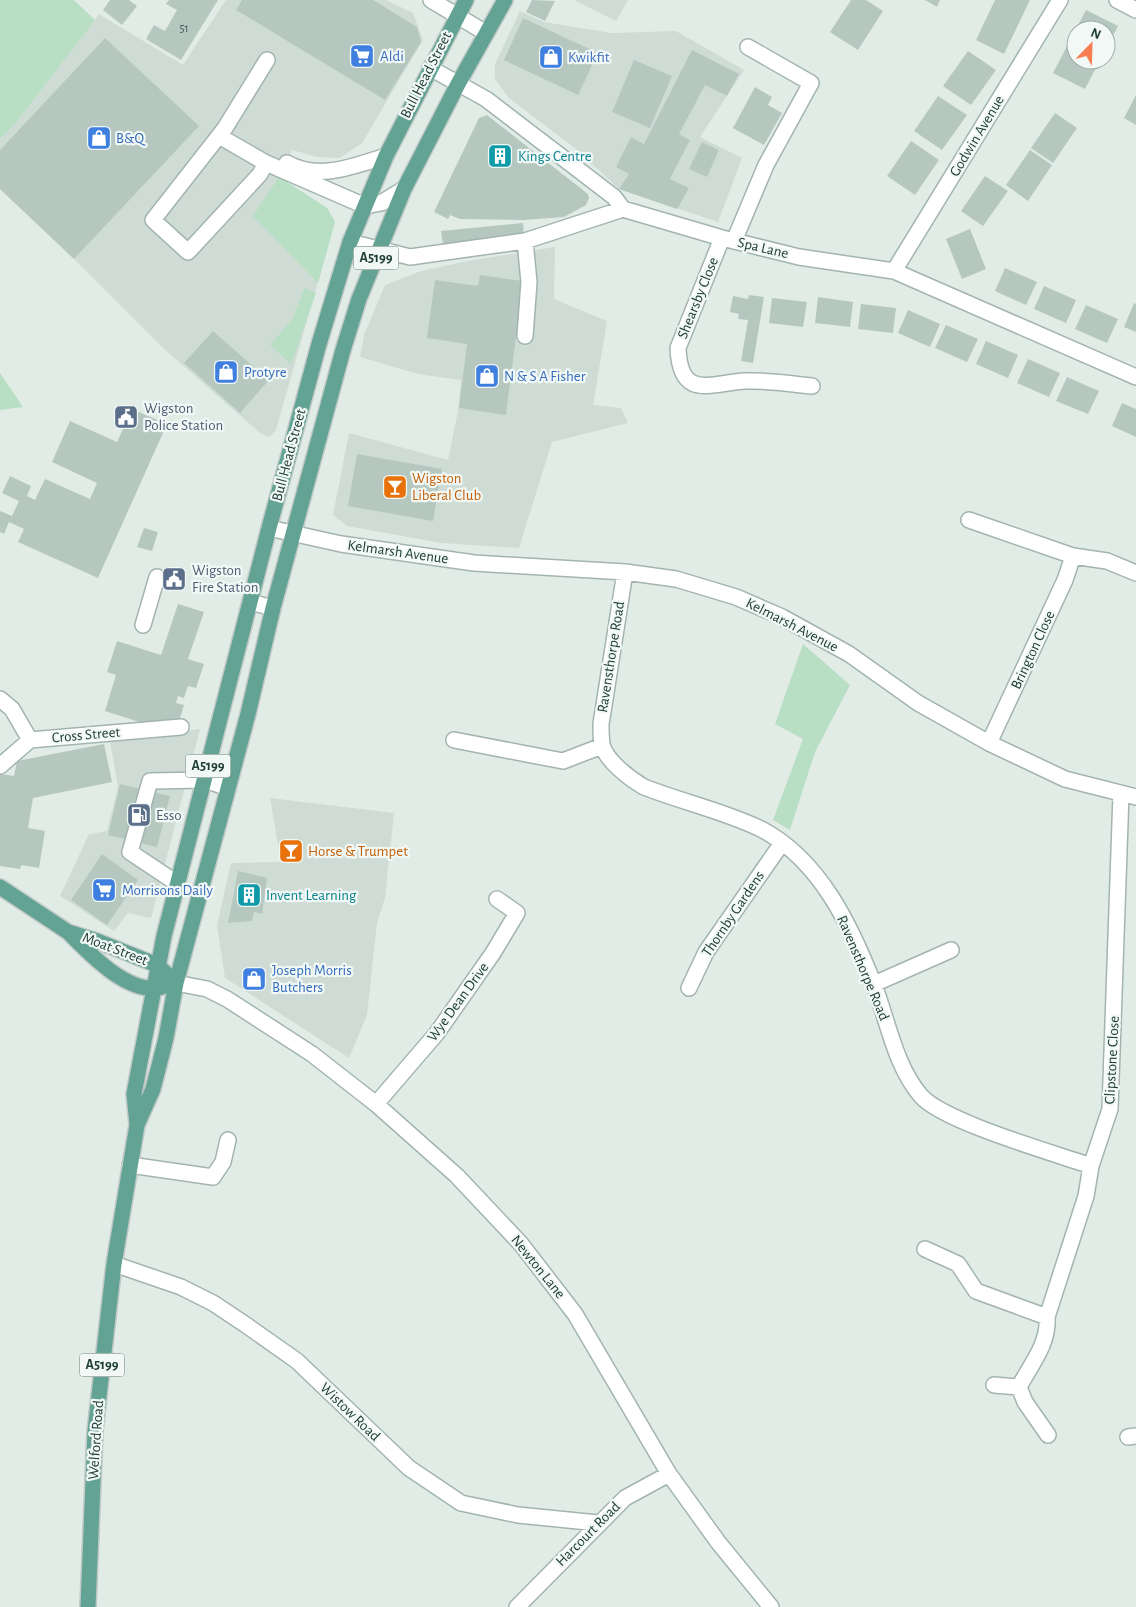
<svg xmlns="http://www.w3.org/2000/svg" width="1136" height="1607" font-family="'Alegreya Sans',sans-serif">
<style>
.built{fill:#cfdcd6}
.green{fill:#b8dec3}
.building{fill:#b6c7c0}
.lines{fill:none;stroke-linecap:round;stroke-linejoin:round}
.minor-casing{stroke:#a3b4ae;stroke-width:18}
.major-casing{stroke:#c1c9c7;stroke-width:18}
.minor{stroke:#fff;stroke-width:15}
.major{stroke:#63a394;stroke-width:15}
.labels{text-anchor:middle;dominant-baseline:central;stroke-width:4.5;stroke-linejoin:round;paint-order:stroke}
.number-label{font-size:12px;fill:#466058}
.shield{fill:#f1f8f5;stroke:#5f756f;stroke-width:1}
.shield-label{font-size:14px;font-weight:bold;fill:#203d36}
.shop-label{font-size:15px;fill:#366cbe;stroke:#f1f8f5;text-anchor:start}
.street-label{font-size:15px;fill:#203d36;stroke:#f1f8f5}
.culture-label{font-size:15px;fill:#0d838f;stroke:#f1f8f5;text-anchor:start}
.service-label{font-size:15px;fill:#4e5e75;stroke:#f1f8f5;text-anchor:start}
.food-label{font-size:15px;fill:#c56008;stroke:#f1f8f5;text-anchor:start}
</style>
<rect width="100%" height="100%" fill="#e1ece7"/>
<!-- built -->
<path class="built" d="M226 0H386L413 13 423 40 362 143 340 158 317 157 292 150 279 177 327 208 335 222 276 430 269 437 260 433 163 348 74 259 0 189V139L15 124 99 14 183 65Z
M574 0H628L616 21Z
M520 11 544 22 612 33 676 31 744 70 700 137 742 158 718 222 619 189 577 150 509 98 495 79V64Z
M555 247 554 299 607 321 593 405 621 408 628 423 552 442 519 548 441 543 347 526 333 515 349 433 448 460 458 411 461 380 418 374 360 357 364 335 385 285 421 271 473 260Z
M200 729 151 918 128 913 114 931 60 896 89 834 107 831 118 787 110 741Z
M270 798 394 813 385 898 377 923 367 1015 349 1058 225 978 217 925 231 863 281 862Z"/>
<!-- green -->
<path class="green" d="M0 0H74L95 20 15 124 0 139Z
M279 177 327 208 335 222 318 283 253 216Z
M304 288 316 293 291 364 270 345 293 318Z
M0 373 23 407 0 410Z
M803 644 850 685 815 752 790 830 773 820 803 739 775 724Z"/>
<!-- building -->
<path class="building" d="M110 0H129L137 6 122 25 103 10Z
M169 0H218L181 60 146 39 154 25 165 31 177 10 166 4Z
M242 0H373L417 27 421 42 385 100 236 10Z
M532 0 555 1 545 21 526 12Z
M851 0H866L883 11 858 50 830 32Z
M925 0H940L937 7Z
M995 0H1030L1004 54 976 40Z
M1086 10 1118 26 1106 49V30H1076V60H1100L1085 89 1053 73Z
M523 18 598 53 578 95 504 60Z
M105 38 199 126 74 259 0 189V150Z
M692 50 739 74 727 96 705 85 679 134 690 140 670 179 689 188 677 209 619 189 629 174 616 167 631 137 644 144Z
M968 51 996 70 971 105 943 86Z
M634 60 672 76 650 128 612 112Z
M755 87 772 97 768 105 782 113 764 145 733 128Z
M1136 95V125L1124 118Z
M938 96 967 115 942 150 914 131Z
M1055 113 1077 128 1053 163 1031 148Z
M487 115 588 194 589 198 586 205 564 217 524 220 460 219 450 215 448 219 434 212 479 118Z
M911 141 939 160 915 195 887 176Z
M702 142 719 150 707 177 689 169Z
M1030 150 1052 165 1028 201 1006 185Z
M985 176 1008 191 983 226 961 211Z
M523 223 524 237 443 245 441 231Z
M970 229 986 269 962 279 946 239Z
M1005 268 1037 282 1026 305 995 291Z
M480 275 523 281 506 415 459 408 467 344 427 338 435 280 478 286Z
M1044 286 1076 300 1066 323 1034 309Z
M749 295 764 297 753 363 741 361 748 320 738 319 739 314 730 312 733 296 748 299Z
M818 297 853 302 850 327 815 323Z
M772 298 807 302 803 327 769 323Z
M1134 303 1136 304V332L1124 327Z
M861 304 896 308 893 333 858 329Z
M1086 305 1118 319 1107 343 1075 329Z
M908 310 940 324 930 347 898 333Z
M946 325 978 339 967 362 935 348Z
M213 331 269 380 240 413 184 363Z
M986 341 1018 355 1008 378 976 364Z
M1028 359 1060 373 1049 397 1017 383Z
M1067 377 1099 391 1088 414 1056 401Z
M1122 403 1136 409V437L1112 426Z
M132 409 167 424 98 578 18 542 24 529 9 522 4 534 0 532V511L12 516 19 501 2 493 10 476 31 486 27 496 35 500 45 479 90 499 97 483 52 462 70 421 117 442Z
M357 454 442 469 433 521 348 506Z
M144 528 158 532 152 551 137 547Z
M178 604 204 612 188 659 204 664 196 688 188 686 184 698 178 696 176 703 184 705 178 725 160 720 158 728 105 711 116 675 107 672 117 641 161 655Z
M104 744 112 782 33 798 28 828 45 831 39 868 21 865 20 869 0 866V774L14 776 17 761Z
M120 784 170 796 157 847 108 835Z
M102 854 138 880 107 925 71 900Z
M238 871 267 878 262 914 254 912 252 921 228 923Z"/>
<g class="lines">
<defs>
<path id="minor" d="M431 0 486 33
M1117 0 1136 10
M430 68 486 99 614 197 623 209
M219 136 266 163 365 206 381 203 404 189
M266 163 260 174 188 252 153 220 225 128 267 60
M287 163C319 181 354 166 386 156
M722 238 678 348C680 401 711 383 745 381 767 380 790 384 812 386
M525 241 529 282 525 336
M734 241 766 165 811 83 748 47
M350 242 410 257 525 241 623 209 722 238 799 257 894 271 1136 377
M894 271 1060 0
M969 520 1073 556 1107 561 1136 573
M269 528 341 544 474 563 625 572 676 579 736 597 782 617 849 654 918 703 989 743 1065 779 1136 797
M625 572 601 724C601 730 601 738 602 744 605 760 630 779 644 787 682 802 724 811 761 829 820 860 851 926 874 985 888 1021 895 1066 921 1096 944 1122 1054 1153 1091 1166
M250 602 273 608
M143 625 157 577
M0 699 12 709 30 740
M454 740 563 761 602 746
M989 743 1065 580 1073 556
M0 766 30 740 181 727
M178 884 130 852 150 781 205 780 228 788
M176 983 207 989 227 999 312 1054 376 1104 457 1176 521 1244 575 1314 669 1474 718 1542 771 1607
M874 984 951 950
M689 988 706 952 782 843
M376 1104 437 1033 493 953 517 913 497 899
M130 1165 213 1177 223 1162 228 1140
M925 1249 958 1264 976 1291 1047 1317
M114 1264 181 1287 213 1303 246 1325 297 1361 409 1468 461 1503 518 1515 598 1523
M994 1385 1019 1387
M1048 1435 1025 1402 1019 1387C1031 1364 1049 1344 1047 1317L1086 1196 1091 1166 1110 1109 1121 794
M1128 1437 1136 1436
M517 1607 625 1498 669 1474"/>
<path id="major" d="M0 887 68 932 97 941 157 965 176 983
M69 933C90 954 129 996 162 987
M137 1124 134 1094 164 936 269 528 319 344 350 242 386 156 466 0
M88 1607 95 1431 114 1264 137 1125 153 1089 166 1038 176 983 248 714 273 608 343 350 359 299 404 189 458 84 505 0"/>
</defs>
<!-- minor casing -->
<use href="#minor" class="minor-casing"/>
<!-- major casing -->
<use href="#major" class="major-casing"/>
<!-- minor -->
<use href="#minor" class="minor"/>
<!-- major -->
<use href="#major" class="major"/>
</g>
<!-- icons -->
<defs>
<symbol id="supermarket-square" viewBox="-11 -11 22 22"><rect x="-9" y="-9" width="18" height="18" rx="4" fill="#3f7fe0" stroke="#f1f8f5"/><path d="M-6-5.5h2.5l.6 2H6L4.5 2H-2.5L-4.4-4H-6ZM-1.5 3.2a1.3 1.3 0 1 0 .1 0ZM3 3.2a1.3 1.3 0 1 0 .1 0Z" fill="#fff"/></symbol>
<symbol id="shop-square" viewBox="-11 -11 22 22"><rect x="-9" y="-9" width="18" height="18" rx="4" fill="#3f7fe0" stroke="#f1f8f5"/><path d="M-5-2.5h2.3a2.7 3.5 0 0 1 5.4 0H5L5.5 6h-11ZM-1.5-2.5h3a1.5 2.3 0 0 0-3 0Z" fill="#fff"/></symbol>
<symbol id="building-square" viewBox="-11 -11 22 22"><rect x="-9" y="-9" width="18" height="18" rx="4" fill="#0f9aa8" stroke="#f1f8f5"/><path d="M-4-6H4V6H1V3H-1V6H-4ZM-2.5-4.3h1.7v1.8h-1.7ZM.8-4.3h1.7v1.8H.8ZM-2.5-1h1.7V.8h-1.7ZM.8-1h1.7V.8H.8Z" fill="#fff"/></symbol>
<symbol id="civic-square" viewBox="-11 -11 22 22"><rect x="-9" y="-9" width="18" height="18" rx="4" fill="#5c6f8a" stroke="#f1f8f5"/><path d="M-.6-6.5H3V-4.5H.6V-3L4-1V1h2V6H-6V1h2V-1L-.6-3ZM-1.2 2.5V6h2.4V2.5Z" fill="#fff"/></symbol>
<symbol id="bar-square" viewBox="-11 -11 22 22"><rect x="-9" y="-9" width="18" height="18" rx="4" fill="#e8710a" stroke="#f1f8f5"/><path d="M-6-5H6L.8 .8V4.5H3.5V6h-7V4.5H-.8V.8Z" fill="#fff"/></symbol>
<symbol id="fuel-square" viewBox="-11 -11 22 22"><rect x="-9" y="-9" width="18" height="18" rx="4" fill="#5c6f8a" stroke="#f1f8f5"/><path d="M-5.5-6h7V0h2V4h1.3V-2.5L3-4.5l.8-.8L6-3V5H2.5V1h-1V6h-7ZM-4.2-4.7v3.2H.2V-4.7Z" fill="#fff"/></symbol>
</defs>
<g fill-rule="evenodd">
<use href="#supermarket-square" x="348" y="42" width="28" height="28"/>
<use href="#shop-square" x="537" y="43" width="28" height="28"/>
<use href="#shop-square" x="85" y="124" width="28" height="28"/>
<use href="#building-square" x="486" y="142" width="28" height="28"/>
<use href="#shop-square" x="212" y="358" width="28" height="28"/>
<use href="#shop-square" x="473" y="362" width="28" height="28"/>
<use href="#civic-square" x="112" y="403" width="28" height="28"/>
<use href="#bar-square" x="381" y="473" width="28" height="28"/>
<use href="#civic-square" x="160" y="565" width="28" height="28"/>
<use href="#fuel-square" x="125" y="801" width="28" height="28"/>
<use href="#bar-square" x="277" y="837" width="28" height="28"/>
<use href="#supermarket-square" x="90" y="876" width="28" height="28"/>
<use href="#building-square" x="235" y="881" width="28" height="28"/>
<use href="#shop-square" x="240" y="965" width="28" height="28"/>
</g>
<g class="labels">
<!-- number labels -->
<g class="number-label">
<text x="184" y="28">51</text>
</g>
<!-- shield labels -->
<g class="shield">
<rect x="353.5" y="246.5" width="45" height="23" rx="4"/>
<rect x="185.5" y="754.5" width="45" height="23" rx="4"/>
<rect x="79.5" y="1353.5" width="45" height="23" rx="4"/>
</g>
<g class="shield-label">
<text x="376" y="258">A5199</text>
<text x="208" y="766">A5199</text>
<text x="102" y="1365">A5199</text>
</g>
<!-- shop labels -->
<g class="shop-label">
<text x="380" y="56">Aldi</text>
<text x="568" y="57">Kwikfit</text>
<text x="116" y="138">B&amp;Q</text>
<text x="244" y="372">Protyre</text>
<text x="504" y="376">N &amp; S A Fisher</text>
<text x="122" y="890">Morrisons Daily</text>
<text x="272" y="970">Joseph Morris<tspan x="272" dy="17">Butchers</tspan></text>
</g>
<!-- street labels -->
<g class="street-label">
<text transform="translate(426 75) rotate(-63)">Bull Head Street</text>
<text transform="translate(977 136) rotate(-59)">Godwin Avenue</text>
<text transform="translate(763 248) rotate(13)">Spa Lane</text>
<text transform="translate(698 298) rotate(-68)">Shearsby Close</text>
<text transform="translate(289 455) rotate(-75)">Bull Head Street</text>
<text transform="translate(398 552) rotate(8)">Kelmarsh Avenue</text>
<text transform="translate(792 625) rotate(27)">Kelmarsh Avenue</text>
<text transform="translate(1033 650) rotate(-65)">Brington Close</text>
<text transform="translate(611 657) rotate(-81)">Ravensthorpe Road</text>
<text transform="translate(86 735) rotate(-5)">Cross Street</text>
<text transform="translate(733 914) rotate(-56)">Thornby Gardens</text>
<text transform="translate(115 949) rotate(21)">Moat Street</text>
<text transform="translate(863 968) rotate(67)">Ravensthorpe Road</text>
<text transform="translate(458 1002) rotate(-54)">Wye Dean Drive</text>
<text transform="translate(1112 1060) rotate(-87)">Clipstone Close</text>
<text transform="translate(538 1267) rotate(51)">Newton Lane</text>
<text transform="translate(350 1412) rotate(44)">Wistow Road</text>
<text transform="translate(96 1440) rotate(-86)">Welford Road</text>
<text transform="translate(588 1534) rotate(-45)">Harcourt Road</text>
</g>
<!-- culture labels -->
<g class="culture-label">
<text x="518" y="156">Kings Centre</text>
<text x="266" y="895">Invent Learning</text>
</g>
<!-- service labels -->
<g class="service-label">
<text x="144" y="408">Wigston<tspan x="144" dy="17">Police Station</tspan></text>
<text x="192" y="570">Wigston<tspan x="192" dy="17">Fire Station</tspan></text>
<text x="156" y="815">Esso</text>
</g>
<!-- food labels -->
<g class="food-label">
<text x="412" y="478">Wigston<tspan x="412" dy="17">Liberal Club</tspan></text>
<text x="308" y="851">Horse &amp; Trumpet</text>
</g>
</g>
<!-- north arrow -->
<g transform="translate(1091 45) rotate(23)"><circle r="24" fill="#f1f8f5" stroke="#9dada9"/>
<path d="M0-4L9 19L0 12L-9 19Z" fill="#f77e53"/>
<text y="-8" font-size="14" font-weight="bold" text-anchor="middle" fill="#203d36">N</text>
</g>
</svg>
